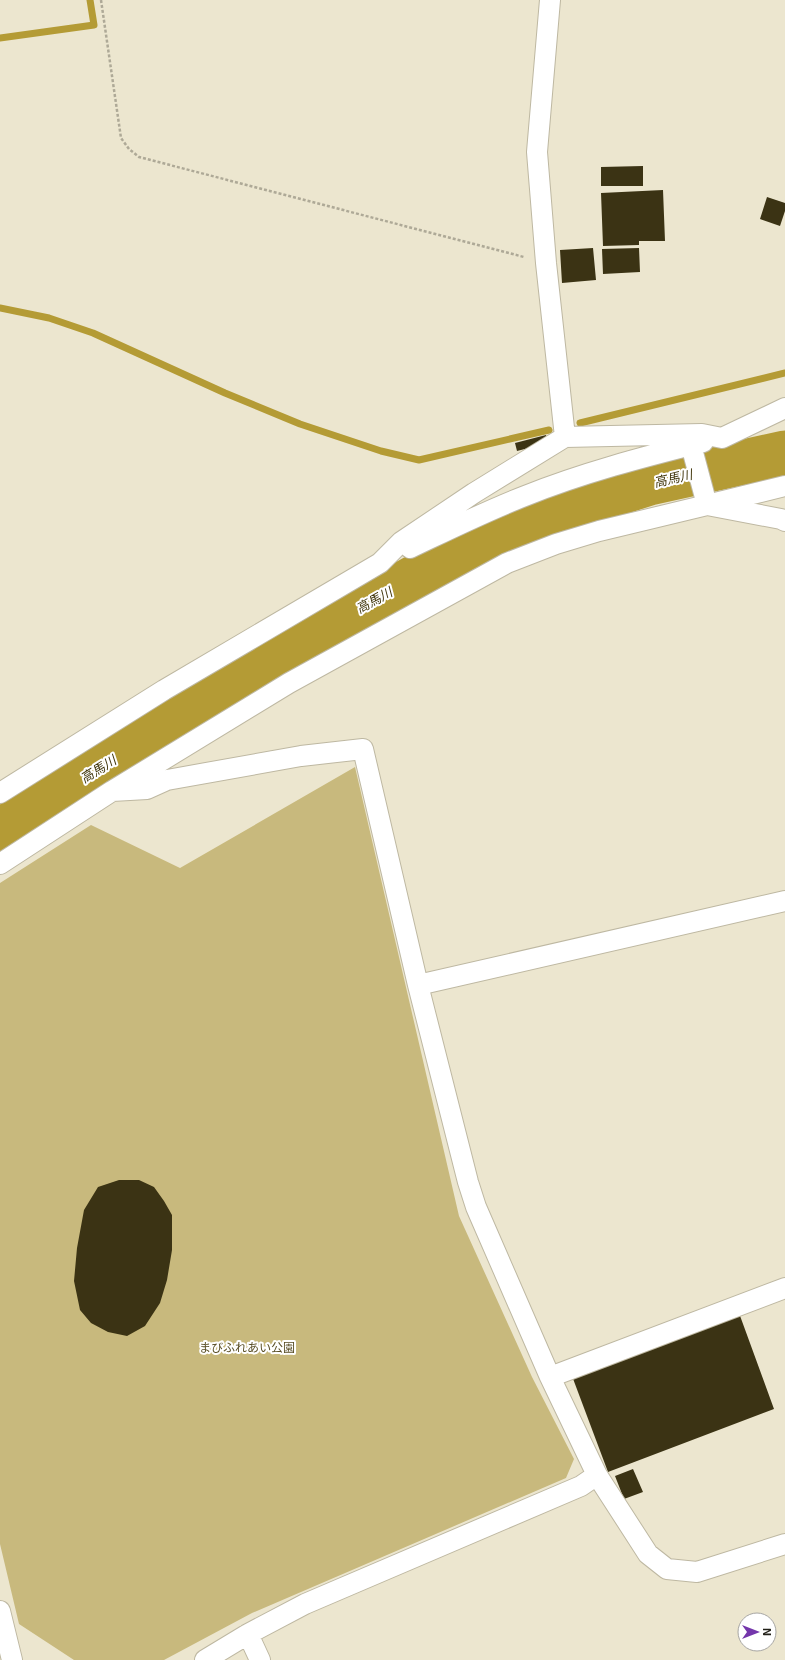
<svg xmlns="http://www.w3.org/2000/svg" width="785" height="1660" font-family="'Exo 2','Noto Sans JP',sans-serif">
<style>
.green{fill:#c8b97d}
.lines{fill:none;stroke-linecap:round;stroke-linejoin:round}
.stream{stroke:#b49b35;stroke-width:7}
.river{stroke:#b49b35;stroke-width:45}
.building{fill:#3b3314}
.street-casing{stroke:#beb8a2;stroke-width:22}
.path{stroke:#aea997;stroke-width:2.5;stroke-dasharray:3 2;stroke-linecap:butt}
.street{stroke:#fff;stroke-width:20}
.labels{text-anchor:middle;dominant-baseline:central;stroke-width:4;stroke-linejoin:round;paint-order:stroke}
.park-label{font-size:12px;fill:#584d24;stroke:#fff}
.water-label{font-size:13px;font-style:italic;fill:#42370d;stroke:#fff}
</style>
<rect width="100%" height="100%" fill="#ece6cf"/>
<!-- green -->
<path class="green" d="M355 767 459 1216 532 1377 574 1459 566 1478 252 1613 164 1660H74L19 1624 0 1544V883L91 825 180 868Z"/>
<g class="lines">
<!-- stream -->
<path class="stream" d="M0 38 94 25 90 0
M0 308 49 318 93 333 225 393 300 424 381 451 419 460 549 430
M580 423 785 373"/>
<!-- river -->
<path class="river" d="M0 831 307 638 463 550 554 514 649 483 785 453"/>
</g>
<!-- building -->
<path class="building" d="M643 166V186H601V167Z
M663 190 665 241H639V245L603 246 601 193Z
M767 197 785 203V211L780 226 760 219Z
M593 248 596 280 562 283 560 250Z
M639 248 640 272 603 274 602 249Z
M546 435 548 443 517 451 515 443Z
M119 1180H139L154 1187 164 1201 172 1215V1250L167 1280 160 1303 145 1326 127 1336 108 1332 91 1323 80 1310 74 1281 77 1248 84 1210 98 1187Z
M739 1313 774 1409 608 1472 572 1376Z
M633 1469 643 1492 624 1499 615 1476Z"/>
<g class="lines">
<defs>
<path id="street" d="M550 0 537 152 546 263 565 437
M691 445 707 505 785 486
M410 548C448 530 486 511 525 496 582 473 643 457 703 442
M112 791 147 789 167 780 301 756 363 749 418 985 468 1182 476 1207 550 1377 597 1475 581 1486 305 1604 248 1634 205 1660
M0 793 164 690 380 563 401 542 474 493 565 437 702 434 722 438 785 408
M0 864 112 791 289 683 507 563 556 544 599 531 707 505 781 519 785 521
M418 985 785 901
M550 1377 785 1288
M597 1475 648 1554 667 1569 697 1572 785 1544
M0 1611 12 1660
M248 1634 260 1660"/>
</defs>
<!-- street casing -->
<use href="#street" class="street-casing"/>
<!-- path -->
<path class="path" d="M101 0 121 138 129 149 139 157 524 257"/>
<!-- street -->
<use href="#street" class="street"/>
</g>
<g class="labels">
<!-- park labels -->
<g class="park-label">
<text x="247" y="1347">まびふれあい公園</text>
</g>
<!-- water labels -->
<g class="water-label">
<text transform="translate(673 478) rotate(-13)">高馬川</text>
<text transform="translate(374 600) rotate(-29)">高馬川</text>
<text transform="translate(98 769) rotate(-32)">高馬川</text>
</g>
</g>
<!-- north arrow -->
<g transform="translate(757 1632) rotate(90)"><circle r="19" fill="#ffffff" stroke="#a7a6a3"/>
<path d="M0-3L7 15L0 10L-7 15Z" fill="#7436ab"/>
<text y="-6" font-size="11" font-weight="bold" text-anchor="middle" fill="#222018">N</text>
</g>
</svg>
